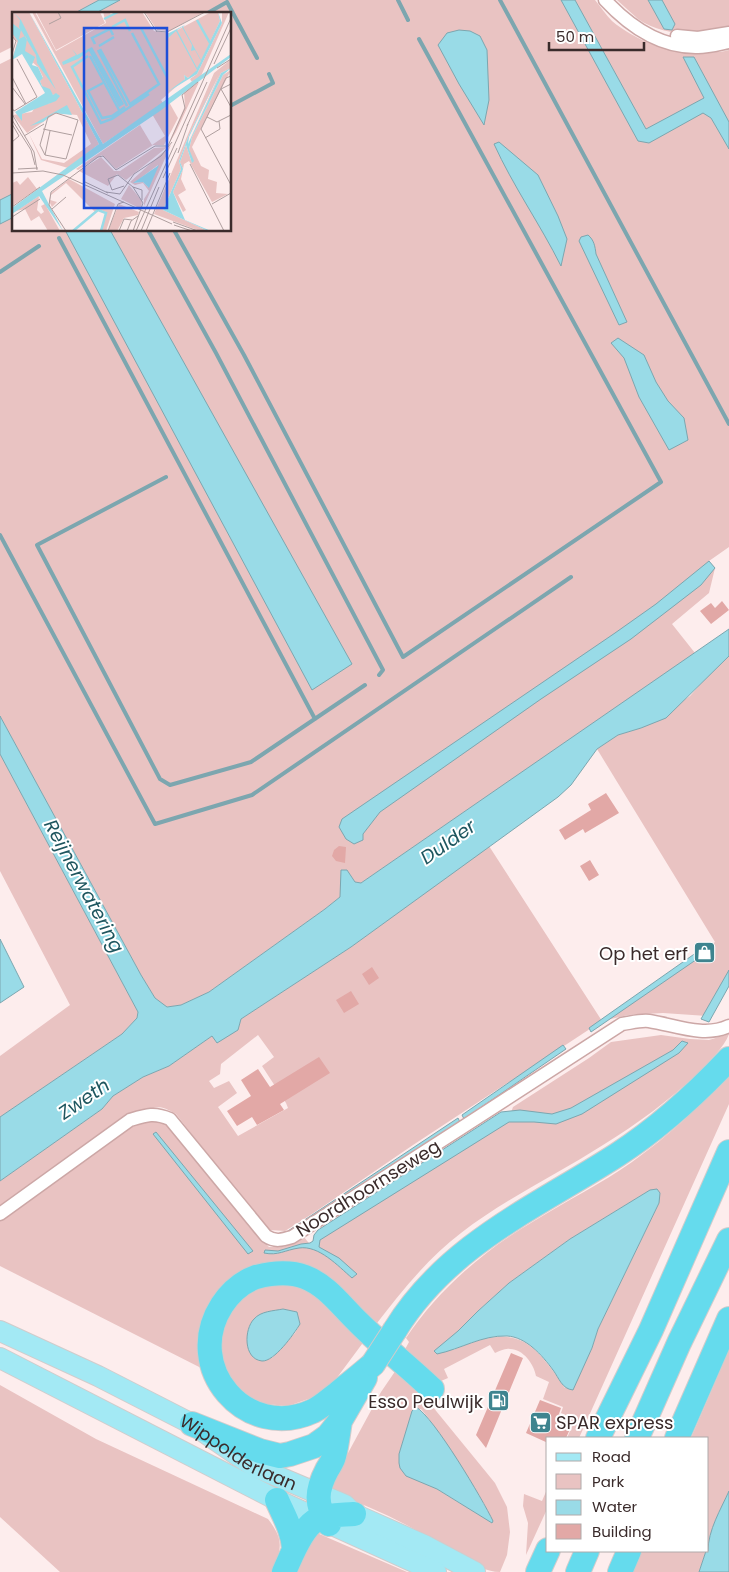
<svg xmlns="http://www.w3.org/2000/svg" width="729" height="1572" font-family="Poppins,sans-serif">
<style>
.green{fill:#e9c3c2;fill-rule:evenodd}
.water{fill:#99dbe7;stroke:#7ca6af}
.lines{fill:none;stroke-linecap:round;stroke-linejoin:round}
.stream{stroke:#7ca6af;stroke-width:4}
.building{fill:#e2a8a6}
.street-casing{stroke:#cca7a6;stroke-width:15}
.primary-casing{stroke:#d0cccc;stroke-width:22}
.highway-casing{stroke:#d0cccc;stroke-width:26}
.street{stroke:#fff;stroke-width:12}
.primary{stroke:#a3e9f4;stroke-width:20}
.highway{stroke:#65dbed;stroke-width:24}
.highway-bridge-casing{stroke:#d0cccc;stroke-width:26;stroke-linecap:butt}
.highway-bridge{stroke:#65dbed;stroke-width:24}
.labels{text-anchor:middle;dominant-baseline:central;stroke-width:4;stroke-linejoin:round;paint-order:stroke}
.poi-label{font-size:18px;fill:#3a2b2b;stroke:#fff;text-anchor:end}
.street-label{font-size:18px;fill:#3a2b2b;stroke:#fff}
.water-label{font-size:19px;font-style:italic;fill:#1e565f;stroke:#fff}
.inset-river{fill:none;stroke:#99dbe7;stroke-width:2.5}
.inset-road{fill:none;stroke:#af9f9f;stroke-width:1}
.view{fill:#1d4ed8;fill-opacity:0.15;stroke:#1d4ed8;stroke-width:2.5}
.inset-edge{fill:none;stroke:#3a2b2b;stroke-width:2.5}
</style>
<rect width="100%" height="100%" fill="#fdeded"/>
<!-- green -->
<path class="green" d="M0 0H99L73 14H14V46L0 53Z
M120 0H595C601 7 606 15 612 21 637 42 670 53 702 52 711 52 721 53 729 50V547L709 561 715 568 709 593 672 624 695 653 361 883 355 882 347 870 340 897 325 909 209 992 181 1005 166 1007 155 998 141 975 0 716V64L14 57V230H230V14H94Z
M617 0H729V29C699 36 664 37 638 19 631 13 624 6 617 0Z
M729 656V980L707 1016 663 1013 628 1015 602 1021 413 1145 312 1214 285 1231 270 1230 259 1220 176 1114C162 1106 160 1105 144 1111L0 1208V1181L102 1109 113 1096 143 1077 169 1066 212 1036 238 1030 241 1019 351 947 489 846 602 1021 715 942 597 749 618 735 641 728 690 696 712 671ZM258 1035 274 1057 262 1066 286 1103 288 1108 238 1136 218 1107 237 1093 229 1081 214 1088 209 1081 220 1074 221 1064Z
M0 754 138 1012 137 1018 122 1034 0 1117V1056L70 1005 0 871Z
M729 1034C724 1048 709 1061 699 1072 670 1100 637 1124 603 1145 556 1175 505 1199 461 1233 427 1259 400 1293 374 1327L326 1282 233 1285 209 1372 0 1266V1219L135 1124C155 1118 162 1119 177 1134L249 1227 269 1247H283L304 1237 312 1247 319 1239 509 1118 513 1107 589 1058 611 1042 661 1035 690 1039 709 1040Z
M729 1072V1104L579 1438H567L575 1419 561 1413 563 1407 543 1399 549 1382 536 1376C534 1364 523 1349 510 1349 505 1348 500 1351 495 1353L490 1345 444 1369 448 1378 441 1381H436L403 1353 409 1342 406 1338C438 1290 484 1250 534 1221 566 1201 601 1184 632 1162 668 1136 701 1107 729 1072ZM650 1190 659 1203 598 1329 592 1348 565 1388C530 1336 514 1324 453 1350L458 1331 478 1311 509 1283 570 1239Z
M278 1282 311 1290 365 1340 336 1379 314 1397 288 1406 266 1404 248 1397 233 1384 221 1359 220 1335 233 1306 246 1294 262 1286ZM283 1309 297 1312 300 1324 295 1333 272 1358 264 1313Z
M729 1350V1491L715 1521 708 1544V1438H691Z
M396 1370 419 1390 495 1483 507 1507 510 1532 507 1555 500 1572C474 1572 435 1540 412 1528 385 1513 356 1502 328 1490L381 1392ZM414 1409H421L429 1419 486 1507 461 1504 437 1489 426 1484 399 1454Z
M0 1385 96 1439 268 1519C284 1540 282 1548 272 1572H60L0 1517Z
M548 1487V1507L526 1555 528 1523 523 1506 524 1494 542 1501Z
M317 1533 407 1572H291Z
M641 1551H706L699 1572H632Z"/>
<!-- water -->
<path class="water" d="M99 0H120L94 14H73Z
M561 0H575L646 129 704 98 683 57H694L729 122V149L711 118 703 113 649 143 638 141Z
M648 0H662L675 24 672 30 664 29Z
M459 30 470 31 480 36 487 50 489 100 484 125 459 84 438 45 447 33Z
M499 142 538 175 558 216 567 239 561 266C540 224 513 186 494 144Z
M14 193V217L0 224V200Z
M65 230H110L352 664 312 690Z
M588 235C594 240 595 246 596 254L627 322 619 325 579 241 581 237Z
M618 338 644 355 656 382 668 401 684 418 688 440 669 450 639 397 624 358 611 343Z
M709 561 715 568 701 585 631 639 541 699 380 812 363 834V840L354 844 346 839 339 827 342 819 615 633 656 604Z
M729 629V656L666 718 641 728 618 735 597 749 571 785 558 797 351 947 241 1019 238 1030 217 1043 212 1036 169 1066 143 1077 113 1096 102 1109 0 1181V1117L122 1034 137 1018 138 1012 0 754V716L141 975 155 998 167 1007 181 1005 209 992 325 909 340 897 341 870H347L355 882 361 883Z
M0 939 24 987 0 1003Z
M700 950 703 955 591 1032 589 1028Z
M729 970V986L709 1022 701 1019Z
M682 1041 688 1043 679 1053 582 1114 556 1124 534 1122H509L320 1240 319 1247 339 1258 357 1274 352 1278C338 1266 319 1245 299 1248 285 1250 278 1256 264 1253L265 1250 278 1251 301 1244 310 1243 313 1241 314 1235 318 1230 501 1112 520 1110 552 1114 571 1108 673 1050Z
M563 1045 566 1049 464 1119 462 1115Z
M458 1118 460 1122 290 1234 288 1231Z
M156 1132 253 1251 248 1254 153 1134Z
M657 1189 660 1193 659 1203 598 1329 592 1348 573 1390C562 1389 559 1378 553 1370 542 1355 526 1337 507 1336 482 1335 461 1349 437 1354L434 1351 458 1331 478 1311 509 1283 570 1239 650 1190Z
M283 1309 297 1312 300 1324C294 1334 274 1362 262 1361 243 1359 244 1329 254 1319 261 1311 273 1311 283 1309Z
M416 1407C434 1417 483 1500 493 1521L492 1523 437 1489 406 1476 400 1468 399 1463V1454L412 1411Z
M729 1491V1572H699L706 1551H708C708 1530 721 1509 729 1491Z"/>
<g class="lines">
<!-- stream -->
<path class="stream" d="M398 0 408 20
M500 0 729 424
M206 14 227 2 257 58
M230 106 273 83 269 74
M148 230 216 353 383 670 379 675
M174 230 244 355 403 657 661 482 419 39
M59 238 315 719
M0 272 39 246
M166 477 37 545 160 779 170 785 251 762 365 685
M0 535 155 824 252 795 571 577"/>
</g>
<!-- building -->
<path class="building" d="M722 601 729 610 711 624 700 611 711 603 715 608Z
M606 793 619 813 585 833 583 829 565 840 559 830 591 810 588 804Z
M339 846 346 847 345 863 336 861 332 856 334 850Z
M590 860 599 875 589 881 580 866Z
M372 967 379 978 369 985 362 974Z
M351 991 359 1004 344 1013 336 1000Z
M319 1057 330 1073 280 1104 284 1110 257 1125 252 1117 237 1126 227 1111 251 1096 241 1080 258 1069 270 1087Z
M511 1353 523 1358 486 1448 476 1435Z
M540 1400 561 1408 559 1414 574 1420 566 1438H548V1443L526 1433Z"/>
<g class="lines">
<defs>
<path id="street" d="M605 0C630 27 660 48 698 47 708 47 719 44 729 42
M677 36 698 38 729 33
M0 1214 130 1120C146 1115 154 1112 170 1119L266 1236C275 1242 282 1240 292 1237L466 1125 622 1024C630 1023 640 1020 649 1021 675 1025 704 1038 729 1026"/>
<g id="primary">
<path id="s1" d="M0 1331 98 1376 192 1424 253 1466 345 1505 354 1514 426 1546 475 1572"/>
<path d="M0 1358 277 1500 436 1572"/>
</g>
<path id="highway" d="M395 1330C447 1245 536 1207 617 1155 659 1128 695 1095 729 1059
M373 1364C362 1374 350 1383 338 1393 330 1399 323 1406 313 1411 246 1442 182 1367 222 1305 230 1293 242 1282 256 1277 272 1273 289 1271 305 1277 328 1286 341 1306 359 1323 382 1346 408 1366 432 1389
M192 1424 260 1451 280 1456 290 1454 314 1446 328 1436 340 1421 365 1378
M598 1438 651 1330 729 1152
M637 1438 679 1343 729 1240
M677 1438 729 1319
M277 1500C284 1516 293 1531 294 1549
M329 1524C314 1505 317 1489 327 1470 330 1465 333 1461 334 1456 337 1445 338 1433 340 1421
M284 1572C291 1557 302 1526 318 1519 328 1514 343 1515 354 1514
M538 1572 548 1550
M578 1572 587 1551
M620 1572 629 1551"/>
</defs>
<!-- street casing -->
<use href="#street" class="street-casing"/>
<!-- primary casing -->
<use href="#primary" class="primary-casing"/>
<!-- highway casing -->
<use href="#highway" class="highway-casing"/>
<!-- street -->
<use href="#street" class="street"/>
<!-- primary -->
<use href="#primary" class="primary"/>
<!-- highway -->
<use href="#highway" class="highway"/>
<defs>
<path id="highway-bridge" d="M373 1364 395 1330"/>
</defs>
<!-- highway-bridge casing -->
<use href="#highway-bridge" class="highway-bridge-casing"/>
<!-- highway-bridge -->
<use href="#highway-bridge" class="highway-bridge"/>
</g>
<!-- icons -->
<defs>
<symbol id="shop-square" viewBox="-11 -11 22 22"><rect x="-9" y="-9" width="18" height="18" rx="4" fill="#3e848f" stroke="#fff"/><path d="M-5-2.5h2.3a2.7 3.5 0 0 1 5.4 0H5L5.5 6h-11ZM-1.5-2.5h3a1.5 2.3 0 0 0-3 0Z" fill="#fff"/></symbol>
<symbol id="fuel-square" viewBox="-11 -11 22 22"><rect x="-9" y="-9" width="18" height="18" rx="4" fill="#3e848f" stroke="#fff"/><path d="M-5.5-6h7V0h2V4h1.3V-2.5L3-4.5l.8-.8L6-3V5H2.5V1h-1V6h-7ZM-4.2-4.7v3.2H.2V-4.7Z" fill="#fff"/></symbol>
<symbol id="supermarket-square" viewBox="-11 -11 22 22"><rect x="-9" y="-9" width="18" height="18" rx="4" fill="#3e848f" stroke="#fff"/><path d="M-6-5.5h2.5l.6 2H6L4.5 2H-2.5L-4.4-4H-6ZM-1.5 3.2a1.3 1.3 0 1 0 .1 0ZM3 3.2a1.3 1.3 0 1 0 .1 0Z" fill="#fff"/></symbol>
</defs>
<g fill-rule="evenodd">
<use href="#shop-square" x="692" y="940" width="25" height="25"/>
<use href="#fuel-square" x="486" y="1388" width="25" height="25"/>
<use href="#supermarket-square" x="528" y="1410" width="25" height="25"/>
</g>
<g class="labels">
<!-- poi labels -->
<g class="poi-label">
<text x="688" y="953">Op het erf</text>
<text x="483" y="1401">Esso Peulwijk</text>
<text x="556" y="1422" text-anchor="start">SPAR express</text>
</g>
<!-- street labels -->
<g class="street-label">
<text transform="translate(368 1188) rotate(-32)">Noordhoornseweg</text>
<text stroke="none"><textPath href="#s1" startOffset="268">Wippolderlaan</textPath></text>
</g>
<!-- water labels -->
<g class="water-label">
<text transform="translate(448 842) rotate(-35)">Dulder</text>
<text transform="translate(84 886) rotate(62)">Reijnerwatering</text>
<text transform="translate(84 1099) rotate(-34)">Zweth</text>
</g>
</g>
<!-- overview -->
<g transform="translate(12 12)">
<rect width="219" height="219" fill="#fdeded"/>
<path d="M0 0H17L87 132 56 156 29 148 17 122 30 147 52 151 79 132 65 103 44 101 15 121 1 103 20 100 23 95 38 91 46 82 41 83 30 74 28 69 31 65 26 55 11 42 2 41 5 30 0 23ZM20 0H23L44 39 94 11 91 0H97L100 4 107 0H130L142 19 157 21V26L158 22 199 0H206L208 9 184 60 176 66 172 63 173 67 149 88 151 91 91 132ZM24 0H88L93 11 44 38ZM133 0H192L157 19 145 18ZM210 0H217L189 64 180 70 178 67 185 62 210 11ZM218 48 219 56 209 61 176 132 207 63 177 123 167 149 169 157 151 198 196 219H188L142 202 202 61ZM219 58 180 135 189 154 197 158 196 167 205 170 204 181 216 182 200 190 177 149 172 152 169 167 174 178 166 183 174 198 171 200 161 180 171 157 168 150 174 133 180 151 177 137 180 125 211 63ZM187 70 164 120 154 136 114 168 105 162 96 174 67 159 89 145 102 159H108L142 136 155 135 173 94 172 81ZM157 90 166 106 152 133H141L104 157 90 143 66 158 64 157 128 113 140 133 153 124 140 102ZM159 133 132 194V187L137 179 131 171 123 173 118 170ZM146 153 136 175 131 170 122 171ZM16 165 25 177 0 194V171L5 169 8 173ZM57 167 103 192 94 219H88L94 200 86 197 83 200 54 171 39 183 38 188 45 190 40 195 37 189 39 181ZM117 173 130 189 129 197 109 187ZM27 184 25 198 29 202 32 200 29 194 33 192 48 219H36L27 204 19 209 13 197 4 199ZM107 192 127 200 126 203 112 206 105 219H96Z" fill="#e9c3c2" fill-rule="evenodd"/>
<path d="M1 0 9 8 44 78 25 51 24 43 7 15 8 8ZM17 0 91 132 219 42V45L148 99 30 179 51 219 27 184 0 202V196L87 132ZM206 0 210 11 185 62 154 81 173 67 172 63 176 66 185 58 164 19 156 26 157 21 173 13 171 15 189 48 208 9ZM170 15 180 33 179 39 183 38 189 49 185 56 165 18ZM0 11 9 18 7 27 13 24 15 27 13 39 23 45 20 53 26 55 31 66 28 69 30 74 38 77 41 83 44 81 48 84 44 89 10 102V109L3 100 33 81 10 42 0 48 6 29 0 21ZM80 35 112 92 107 95 77 39 66 47 51 53 50 50 64 43 60 37 65 43ZM219 56 211 63 180 125 177 137 182 149 180 151 174 133 168 150 171 157 161 180 173 208 199 219H196L151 198 169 157 167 149 177 123 208 60 177 125 176 132 209 61ZM55 93 60 103 42 101 31 110 18 114ZM147 153 137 176 131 170 121 171Z" fill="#99dbe7" fill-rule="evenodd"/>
<path class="inset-river" d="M92 7 106 0M185 8 198 31M100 15 113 8 118 19M129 16 155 65M83 32 80 26 98 17 101 23M87 34 102 25M88 37 118 92 147 72 120 21M86 38 115 94M76 44 60 55 89 111 100 107 137 82M78 44 107 98M91 71 76 79 90 106 100 104 113 95M61 219 86 198 94 201 89 219"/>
<path class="inset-road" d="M132 0 145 20M37 12 49 6 46 0M144 19 155 20 193 0M0 24 4 29 0 42M202 52 219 16M205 56 219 47M219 64 214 66 189 117 219 173M0 65 14 92M219 72 209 77 219 95M0 75 13 92M0 96 2 99 25 85 5 47M44 101 66 108 54 147 33 143 28 133 36 105ZM0 102 22 140 25 158M195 105 205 110 219 103M0 108 19 138 23 153M0 112 7 124 0 130M175 114 195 70M31 117 60 123M12 124 32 112M193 126 208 117 207 109M166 141 176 112M33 143 38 119M178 152 212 219M6 157 26 156M0 161 31 159 51 163 160 212M151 166 165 136M71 169 96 181M112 174 100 178 96 167 106 163 121 175M121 175 130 178V188M94 180 108 182 122 162 149 144 160 130M200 192 219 181M0 195 28 175M40 197 54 185M0 205 28 187M161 210 186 219M162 213 180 219M54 219 37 193 39 180 86 145 91 144 104 158 143 134H156L173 96 170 83 186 70M96 219 106 192 112 190M107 219 112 207 120 208M115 219 119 209 126 204M121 219 131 191 121 175M124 219 219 6M129 219 147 175M134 219 158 161"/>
<path class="view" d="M72 16H155V196H72Z"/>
<rect width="219" height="219" class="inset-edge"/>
</g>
<!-- legend -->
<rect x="546" y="1437" width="162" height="115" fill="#ffffff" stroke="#b0aaaa"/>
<rect x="556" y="1453" width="25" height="8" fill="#a3e9f4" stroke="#b0aaaa"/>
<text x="592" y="1462" font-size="15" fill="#3a2b2b">Road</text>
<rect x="556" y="1474" width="25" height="15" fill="#e9c3c2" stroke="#b0aaaa"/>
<text x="592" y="1487" font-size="15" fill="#3a2b2b">Park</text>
<rect x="556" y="1500" width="25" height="15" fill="#99dbe7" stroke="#b0aaaa"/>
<text x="592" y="1512" font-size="15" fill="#3a2b2b">Water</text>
<rect x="556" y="1524" width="25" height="15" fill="#e2a8a6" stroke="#b0aaaa"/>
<text x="592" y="1537" font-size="15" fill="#3a2b2b">Building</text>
<!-- scale -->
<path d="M549 42v8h95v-8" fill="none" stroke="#3a2b2b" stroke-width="2.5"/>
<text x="556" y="42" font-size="15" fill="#3a2b2b" stroke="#ffffff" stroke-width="4" paint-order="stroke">50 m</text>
</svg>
